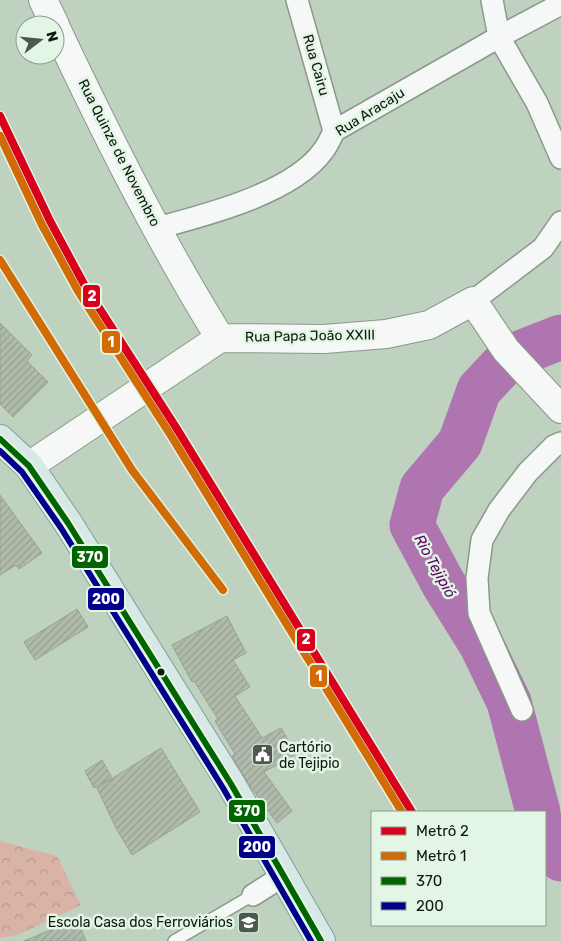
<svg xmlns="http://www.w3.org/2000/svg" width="561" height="941" font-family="Rubik,sans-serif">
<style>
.forest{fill:url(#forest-crowns)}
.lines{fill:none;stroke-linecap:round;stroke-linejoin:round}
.river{stroke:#af75b0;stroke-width:45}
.building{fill:url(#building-hatch);stroke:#96a292}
.lane-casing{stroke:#8a998b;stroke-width:14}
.street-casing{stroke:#8a998b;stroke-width:24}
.secondary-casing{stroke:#8a998b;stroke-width:30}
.primary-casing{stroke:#80a19b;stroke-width:30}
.lane{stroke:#f5f8f6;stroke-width:11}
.street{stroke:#f5f8f6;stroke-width:21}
.secondary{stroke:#f5f8f6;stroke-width:28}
.primary{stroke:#d8e8e7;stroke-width:28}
.bus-1-casing{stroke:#e3f5e4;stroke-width:10}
.bus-2-casing{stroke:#e3f5e4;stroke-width:10}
.bus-1{stroke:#006400;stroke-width:6}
.bus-2{stroke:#00008b;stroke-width:6}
.metro-1-casing{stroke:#e3f5e4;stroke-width:11}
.metro-2-casing{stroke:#e3f5e4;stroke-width:11}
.metro-1{stroke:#d9001c;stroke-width:8}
.metro-2{stroke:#d16b06;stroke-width:8}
.bus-dot{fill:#0d190e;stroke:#e3f5e4;stroke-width:2}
.labels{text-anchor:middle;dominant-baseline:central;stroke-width:5;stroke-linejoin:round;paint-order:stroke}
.street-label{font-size:14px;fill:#0d190e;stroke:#e3f5e4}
.poi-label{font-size:14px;fill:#0d190e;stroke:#e3f5e4;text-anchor:start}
.water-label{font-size:15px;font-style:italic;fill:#5c005e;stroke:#e3f5e4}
.line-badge{stroke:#e3f5e4;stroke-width:2}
.badge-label{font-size:14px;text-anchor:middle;font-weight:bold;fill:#fff}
</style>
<defs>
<pattern id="forest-crowns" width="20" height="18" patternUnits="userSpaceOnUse" patternTransform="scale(1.25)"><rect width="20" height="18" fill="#d8b3a6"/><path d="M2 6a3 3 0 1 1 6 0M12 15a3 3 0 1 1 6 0" fill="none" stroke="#b8998e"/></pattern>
<pattern id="building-hatch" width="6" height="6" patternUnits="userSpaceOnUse" patternTransform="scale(1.25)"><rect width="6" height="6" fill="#b0bbac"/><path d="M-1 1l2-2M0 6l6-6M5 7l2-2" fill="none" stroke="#96a093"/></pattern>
</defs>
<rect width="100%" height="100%" fill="#bfd2c0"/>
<!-- forest -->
<path class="forest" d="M0 841 57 856 81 905 18 935 0 938Z"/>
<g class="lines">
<!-- river -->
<path class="river" d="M538 812 509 702 481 644 443 583 412 525 422 488 460 443 479 390 510 357 561 337
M545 829 561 859"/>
</g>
<!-- building -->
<path class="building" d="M0 323 32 355 27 361 48 382 13 417 0 404Z
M0 495 42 553 19 569 16 565 0 575Z
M77 609 88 627 35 660 24 642Z
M227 616 246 653 233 660 250 687 235 696 262 738 281 728 296 754 264 772 292 811 277 823 250 786 232 756 235 754 215 721 218 719 194 681 192 682 172 645Z
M161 748 200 812 132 855 116 828 97 788Z
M102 760 112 778 94 788 85 771Z
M77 919 86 941H24Z"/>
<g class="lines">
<defs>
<path id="lane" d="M174 941 253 895"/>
<path id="street" d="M297 0 334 131
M492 0 499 37 537 103 561 158
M157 228C206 215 293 193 323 151 328 145 331 137 334 131L499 37 561 4
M473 301 543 248 561 222
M522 710 479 613 477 578 482 540 499 510 528 472 554 446 561 443
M253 895 283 876"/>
<path id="secondary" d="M43 0 55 25
M55 26C105 132 158 238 220 338
M29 466 220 338 324 339 386 334 429 325 473 301 506 350 561 409"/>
<path id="primary" d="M0 439 29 466 68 523 231 784 321 941"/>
</defs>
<!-- lane casing -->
<use href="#lane" class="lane-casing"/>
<!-- street casing -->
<use href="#street" class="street-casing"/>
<!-- secondary casing -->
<use href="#secondary" class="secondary-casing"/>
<!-- primary casing -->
<use href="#primary" class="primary-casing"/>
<!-- lane -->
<use href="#lane" class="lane"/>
<!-- street -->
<use href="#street" class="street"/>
<!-- secondary -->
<use href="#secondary" class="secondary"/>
<!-- primary -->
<use href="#primary" class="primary"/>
<defs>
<path id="bus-1" d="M0 439 29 466 68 523 231 784 321 941"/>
<path id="bus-2" d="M0 451 22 472 61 528 223 788 311 941"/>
</defs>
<!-- bus-1 casing -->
<use href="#bus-1" class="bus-1-casing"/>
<!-- bus-2 casing -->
<use href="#bus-2" class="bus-2-casing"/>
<!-- bus-1 -->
<use href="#bus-1" class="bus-1"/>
<!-- bus-2 -->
<use href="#bus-2" class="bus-2"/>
<defs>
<path id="metro-1" d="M0 116 50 221 85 286 177 429 412 812"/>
<path id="metro-2" d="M0 136 42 225 78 291 170 434 402 812
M0 260 132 470 223 590"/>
</defs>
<!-- metro-1 casing -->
<use href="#metro-1" class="metro-1-casing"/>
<!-- metro-2 casing -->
<use href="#metro-2" class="metro-2-casing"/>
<!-- metro-1 -->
<use href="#metro-1" class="metro-1"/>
<!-- metro-2 -->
<use href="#metro-2" class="metro-2"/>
</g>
<!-- icons -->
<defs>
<symbol id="civic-square" viewBox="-11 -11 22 22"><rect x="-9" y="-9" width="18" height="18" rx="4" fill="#4b5a4c" stroke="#e3f5e4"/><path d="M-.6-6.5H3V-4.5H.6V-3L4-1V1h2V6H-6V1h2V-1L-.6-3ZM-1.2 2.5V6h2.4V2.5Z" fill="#fff"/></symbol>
<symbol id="school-square" viewBox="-11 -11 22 22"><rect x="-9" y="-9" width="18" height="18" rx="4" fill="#4b5a4c" stroke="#e3f5e4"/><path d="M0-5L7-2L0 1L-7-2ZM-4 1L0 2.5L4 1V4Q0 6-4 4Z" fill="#fff"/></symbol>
</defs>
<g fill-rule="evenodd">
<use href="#civic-square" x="250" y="742" width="25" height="25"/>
<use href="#school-square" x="236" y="910" width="25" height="25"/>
</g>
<!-- markers -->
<circle class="bus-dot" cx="161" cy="672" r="4.5"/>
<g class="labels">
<!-- street labels -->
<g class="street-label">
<text transform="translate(316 65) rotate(74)">Rua Cairu</text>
<text transform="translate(370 112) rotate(-32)">Rua Aracaju</text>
<text transform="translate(119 153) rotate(63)">Rua Quinze de Novembro</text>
<text transform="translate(310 336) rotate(-1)">Rua Papa João XXIII</text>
</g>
<!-- poi labels -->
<g class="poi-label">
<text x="279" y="747">Cartório<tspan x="279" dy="16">de Tejipio</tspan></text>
<text x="233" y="922" text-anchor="end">Escola Casa dos Ferroviários</text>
</g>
<!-- water labels -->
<g class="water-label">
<text transform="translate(435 566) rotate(61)">Rio Tejipió</text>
</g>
</g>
<g class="line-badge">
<rect x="82" y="284" width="19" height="24" rx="5" fill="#d9001c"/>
<rect x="101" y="330" width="20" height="24" rx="5" fill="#d16b06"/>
<rect x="71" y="545" width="38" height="24" rx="5" fill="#006400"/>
<rect x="87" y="587" width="38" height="24" rx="5" fill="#00008b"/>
<rect x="296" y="628" width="20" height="24" rx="5" fill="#d9001c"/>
<rect x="309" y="664" width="19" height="24" rx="5" fill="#d16b06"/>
<rect x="228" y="799" width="38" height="24" rx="5" fill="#006400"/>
<rect x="238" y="835" width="38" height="24" rx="5" fill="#00008b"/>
</g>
<g class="badge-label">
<text x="92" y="301">2</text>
<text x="111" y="347">1</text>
<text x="90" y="562">370</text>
<text x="106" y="604">200</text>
<text x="306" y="644">2</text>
<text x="319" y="681">1</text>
<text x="247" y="816">370</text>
<text x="257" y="852">200</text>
</g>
<!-- legend -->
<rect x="371" y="811" width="175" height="115" fill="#e3f5e4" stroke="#8d9d8e"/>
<rect x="381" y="827" width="25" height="8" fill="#d9001c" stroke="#8d9d8e"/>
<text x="416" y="836" font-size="15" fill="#0d190e">Metrô 2</text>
<rect x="381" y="852" width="25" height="8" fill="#d16b06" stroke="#8d9d8e"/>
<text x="416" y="861" font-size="15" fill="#0d190e">Metrô 1</text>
<rect x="381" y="877" width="25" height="8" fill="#006400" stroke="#8d9d8e"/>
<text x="416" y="886" font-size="15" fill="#0d190e">370</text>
<rect x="381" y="902" width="25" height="8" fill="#00008b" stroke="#8d9d8e"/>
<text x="416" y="911" font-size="15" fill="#0d190e">200</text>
<!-- north arrow -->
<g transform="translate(40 40) rotate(74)"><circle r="24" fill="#e3f5e4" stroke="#8d9d8e"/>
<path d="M0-4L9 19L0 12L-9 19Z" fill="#4b5a4c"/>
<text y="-8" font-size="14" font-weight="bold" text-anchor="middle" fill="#0d190e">N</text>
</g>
</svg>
